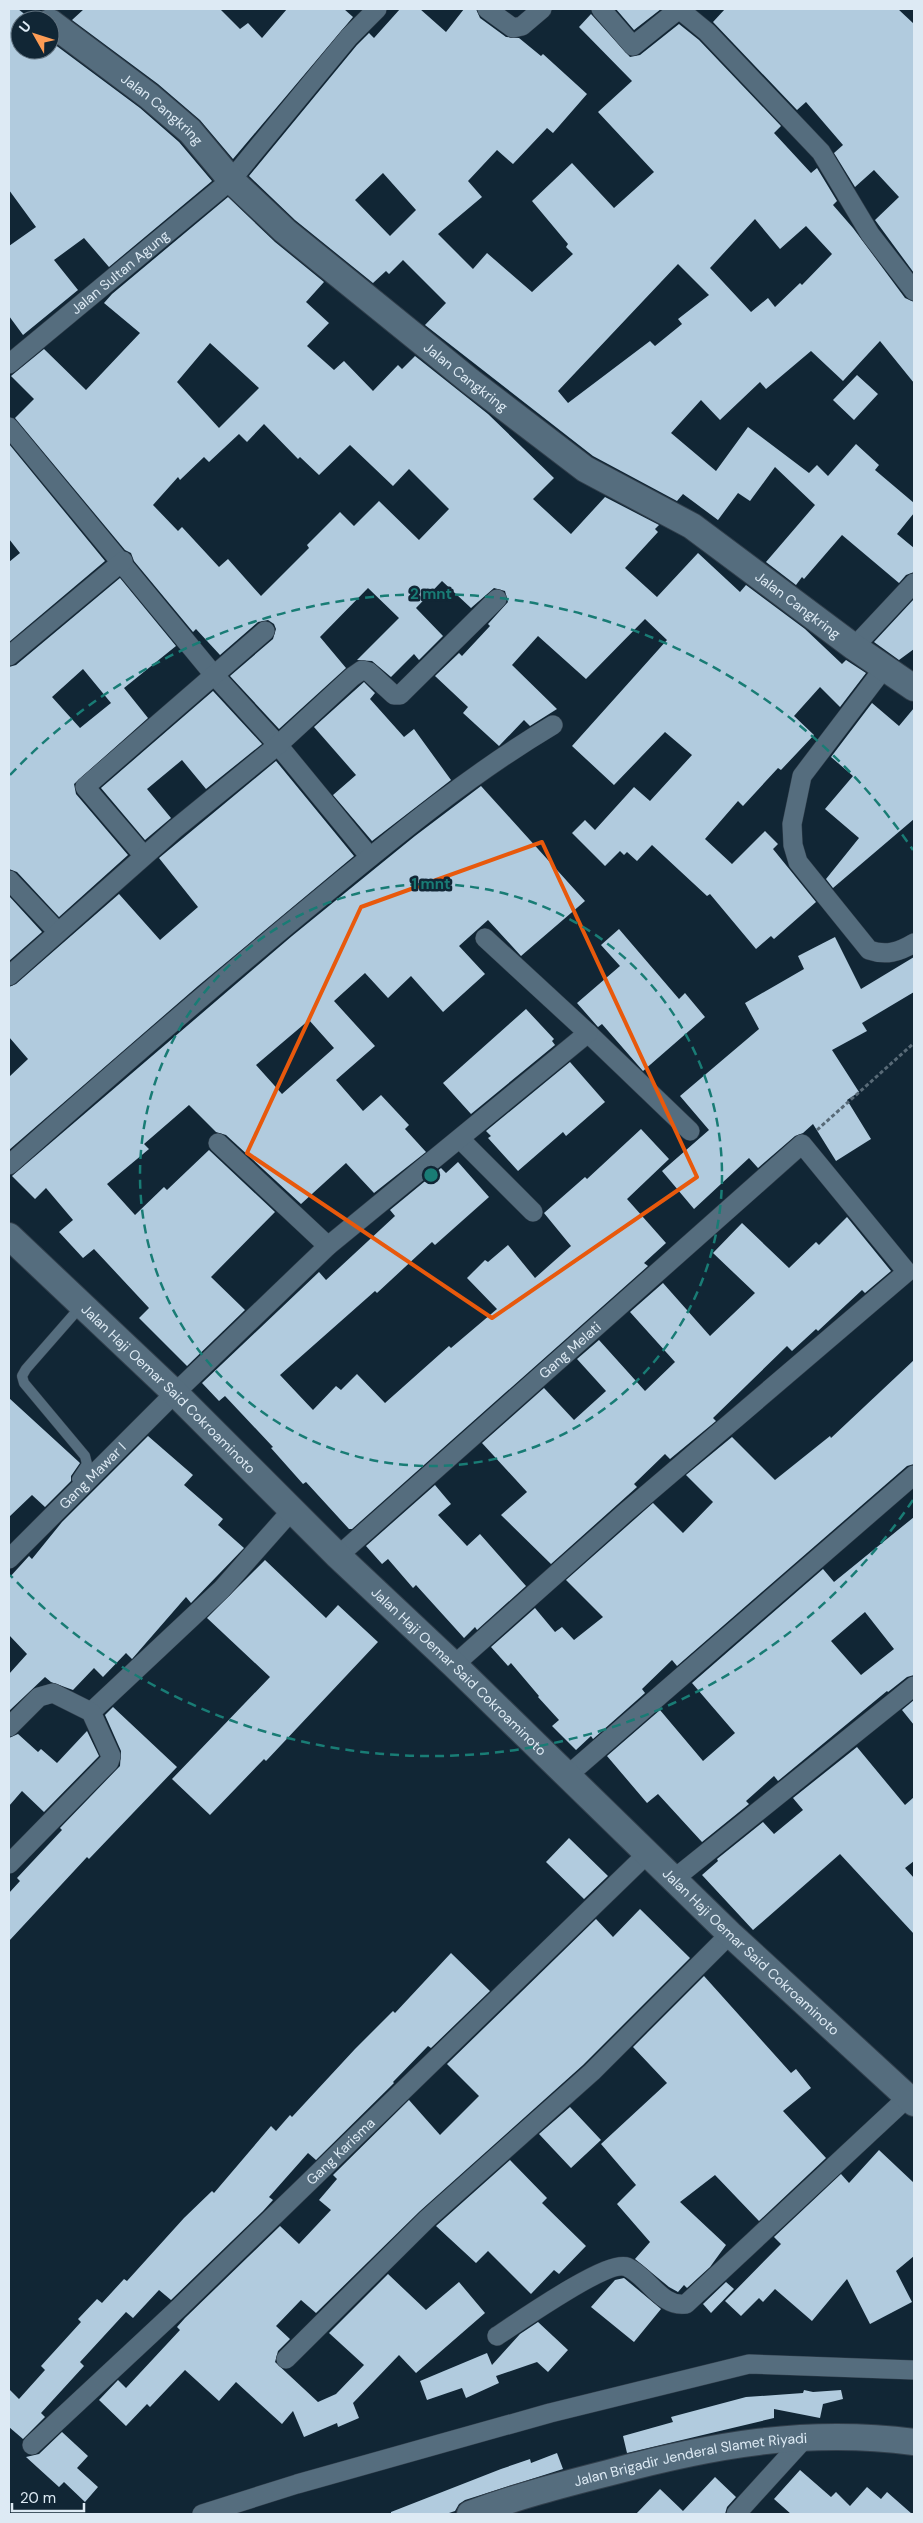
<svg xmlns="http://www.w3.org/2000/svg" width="923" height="2523" font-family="'DM Sans',sans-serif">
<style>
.building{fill:#b1cbde;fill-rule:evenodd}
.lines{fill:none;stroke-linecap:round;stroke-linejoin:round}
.lane-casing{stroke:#313f4c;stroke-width:11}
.street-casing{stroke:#313f4c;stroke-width:20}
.secondary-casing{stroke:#313f4c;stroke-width:28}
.path{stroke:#586a77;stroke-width:3;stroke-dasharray:4 2.5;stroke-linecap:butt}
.lane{stroke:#556d7e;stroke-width:10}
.street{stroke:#556d7e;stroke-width:19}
.secondary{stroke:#556d7e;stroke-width:26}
.marked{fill:none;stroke:#e8590c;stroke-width:4;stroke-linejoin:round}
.ring{fill:none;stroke:#197c75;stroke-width:2.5;stroke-dasharray:9 6}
.labels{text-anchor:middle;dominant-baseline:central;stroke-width:5;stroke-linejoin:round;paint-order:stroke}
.street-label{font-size:14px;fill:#ddeaf4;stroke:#112635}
.centre{fill:#197c75;stroke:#112635;stroke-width:2.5}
.ring-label{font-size:15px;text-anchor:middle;font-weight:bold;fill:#197c75;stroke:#112635;stroke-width:5;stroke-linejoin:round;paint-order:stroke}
</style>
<rect width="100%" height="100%" fill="#112635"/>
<!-- building -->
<path class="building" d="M9 9H18L32 20H20V50H50V41L140 108 179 142 212 181 109 267 84 238 54 260 78 290 23 335 9 316V246L36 227 9 190Z
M84 9H220L240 29 248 23 262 38 287 9H344L353 17 233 159 200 120 158 84 72 20Z
M400 9H420L446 32 464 9H476L480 18 506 37 519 38 541 56 543 54 587 94 553 133 547 128 513 164 497 150 468 181 482 197 438 234 473 269 487 253 532 292 573 254 566 247 568 244 532 201 572 163 614 208 654 172 598 112 632 81 579 27 591 14 630 57 640 55 679 24 699 40 781 126 774 133 811 173 817 168 837 201 833 205 853 228 905 298 914 302V383L880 341 843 381 811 351 766 389 760 382 720 420 701 400 671 433 716 471 748 427 809 473 817 465 828 476 856 444 879 465 875 470 914 503V513L897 534 914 548V572L906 575 899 583 842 535 804 579 802 577 796 585 766 562 815 505 775 467 750 501 738 493 718 520 683 494 677 501 593 456 425 325 446 303 403 260 389 274 386 271 373 283 295 220 249 176 357 45 369 33 374 38ZM383 173 416 210 390 236 355 200ZM755 219 780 249 806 226 832 254 802 285 800 283 775 307 768 298 751 312 710 268ZM678 264 709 295 678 319 682 324 655 346 650 341 568 403 558 391Z
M616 9H661L634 30Z
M725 9H898L914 24V273L875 220 899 197 874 170 855 187 834 153 843 145 806 102 797 110 713 22Z
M228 197 275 242 324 282 306 302 329 323 307 346 334 370 344 361 373 391 398 365 402 369 415 356 488 414 554 478 533 499 571 534 605 497 659 525 655 529 658 532 625 568 657 597 698 553 740 592 746 585 805 629 842 664 846 660 866 673 840 707 820 687 794 716 814 735 781 770 778 768 743 806 738 801 705 839 732 864 765 831 778 844 773 849 816 902 774 939 771 936 756 949 710 894 707 896 652 845 637 861 627 852 624 855 620 851 605 866 572 833 585 820 595 830 634 787 650 801 692 755 665 732 614 785 572 746 667 640 645 619 586 679 538 636 512 665 557 709 530 726 524 720 499 746 463 713 468 707 435 676 459 653 462 656 490 626 488 624 508 602 505 591 494 588 471 608 442 581 416 608 443 636 419 660 414 654 391 677 372 661 357 660 399 618 368 588 320 637 346 668 279 729 230 676 273 639 276 629 274 624 268 620 258 622 220 655 196 629 193 632 134 561 131 553 125 550 15 418 34 399 11 376 44 349 86 390 140 333 104 303 112 294ZM210 343 259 388 219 428 177 382ZM264 424 298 459 300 457 319 475 350 445 393 486 409 469 449 509 419 540 379 501 354 526 340 512 307 545 309 548 261 596 228 559 219 567 182 527 178 531 153 505 178 477 180 480 204 457 209 462 239 434 247 442Z
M857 375 878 394 854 420 833 400Z
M9 444 105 561 9 642V562L20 553 9 539Z
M120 578 176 646 124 688 148 718 74 784 76 794 128 855 59 917 17 872 9 869V667L16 665ZM83 669 111 703 80 728 52 697Z
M914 599V649L899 660 874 642Z
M364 682 375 693 370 699 404 737 414 729 451 780 372 841 333 795 356 775 314 727Z
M213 691 262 744 206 789 182 760 147 789 171 818 145 840 101 788Z
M872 703 899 726 914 708V819L833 888 826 879 859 838 825 809 853 776 831 757Z
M276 761 354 856 198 986 9 1150V1077L28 1059 9 1037V987L16 984 119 894 160 940 198 907 159 858Z
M481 786 585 901 521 956 488 920 459 946 485 974 443 1012 411 976 388 998 365 973 334 1001 375 1046 336 1080 363 1111 381 1095 409 1125 405 1129 426 1152 374 1193 346 1163 301 1204 226 1135 216 1132 189 1105 144 1144 149 1149 107 1184 135 1215 164 1187 167 1190 209 1150 275 1212 211 1277 245 1310 187 1366 139 1318 149 1308 94 1249 83 1258 59 1232 73 1220 46 1188 35 1199 12 1176 292 936 415 836ZM309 1020 334 1048 282 1094 256 1065Z
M9 896 42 932 9 961Z
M619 929 679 999 685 993 705 1017 643 1071 602 1024 598 1027 577 1003 620 966 601 945Z
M835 937 861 989 914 957V992L862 1023 867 1031 832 1050 859 1092 847 1100 871 1139 836 1161 813 1124 803 1133 795 1136 758 1168 749 1158 694 1209 662 1171 709 1130 680 1096 759 1029 745 1003 804 969 798 956Z
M526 1009 554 1039 552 1041 555 1045 471 1114 443 1083Z
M570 1062 605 1102 566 1136 563 1132 518 1171 488 1138 491 1136 486 1131Z
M641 1129 669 1159 627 1199 666 1243 644 1263 648 1266 352 1529H349L306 1482 303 1484 271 1448 273 1447 225 1396 219 1401 202 1383 319 1272 326 1280 395 1216 390 1210 441 1168 446 1173 458 1162 489 1197 435 1245 432 1242 377 1293 375 1291 280 1375 313 1410 336 1386 341 1390 357 1374 385 1403 449 1346 451 1348 497 1309 467 1278 485 1260 488 1262 508 1245 535 1278 571 1246 544 1213 585 1177 587 1179Z
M847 1217 891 1271 865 1293 862 1290 818 1331 816 1329 792 1351 787 1346 713 1418 716 1421 670 1459 665 1454 634 1484 637 1487 551 1564 501 1515 527 1492 482 1443 544 1388 574 1420 606 1391 577 1359 599 1340 645 1391 675 1362 630 1312 663 1283 710 1336 755 1293 713 1253 742 1223 789 1268 816 1242 819 1245Z
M914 1360V1464L907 1466 677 1666 672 1660 642 1689 645 1693 593 1739 591 1736 576 1750 552 1726 559 1720 538 1697 539 1696 511 1663 508 1666 491 1647 535 1608 555 1632 562 1627 574 1640 603 1617 566 1580 653 1503 683 1533 713 1502 686 1475 732 1437 775 1480 830 1436 831 1438Z
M9 1398 80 1463 71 1476V1481L45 1507 32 1495 9 1517Z
M148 1436 193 1475 184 1485 223 1519 218 1525 244 1548 191 1603 186 1597 132 1659 126 1653 103 1677 94 1668 73 1690 51 1682 45 1677 9 1711V1674L27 1654 9 1635V1578L29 1556 32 1559 62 1522Z
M435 1485 451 1504 438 1515 467 1546 480 1534 526 1586 477 1630 475 1627 464 1638 416 1585 413 1588 388 1559 382 1564 366 1546Z
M914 1517V1675L907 1677 888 1692 887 1691 778 1781 774 1776 746 1801 749 1804 702 1842 658 1794 647 1803 607 1756 660 1710 703 1761 735 1733 692 1683 823 1569 834 1582ZM865 1612 894 1649 861 1675 831 1641Z
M265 1560 326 1618 338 1605 378 1642 266 1761 264 1759 210 1815 172 1779 270 1677 207 1618Z
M914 1700V1725L902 1710Z
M113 1707 177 1767 89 1859 87 1857 9 1941V1893L20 1881 17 1878 62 1830 60 1828 120 1766 121 1751 105 1715Z
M87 1731 99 1756 44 1812 22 1791 9 1806V1738L18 1734 38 1752 41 1749 57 1763Z
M857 1747 905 1805 914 1797V1861L905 1868 914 1878V1934L840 1854 753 1930 702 1875 718 1861 717 1859 763 1822 774 1834 803 1810 793 1798Z
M569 1838 608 1876 584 1899 546 1862Z
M640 1909 690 1958 583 2065 420 2211 316 2313 301 2300 276 2326 290 2339 278 2351 275 2362 318 2402 336 2394 364 2365 329 2333 388 2274 426 2310 459 2282 485 2313 416 2373 399 2355 353 2403 359 2418 338 2427 337 2423 304 2437 293 2411 282 2424 236 2382 219 2401 185 2370 150 2407 147 2404 126 2426 99 2400 118 2380 126 2388 180 2330 177 2327 185 2318 280 2226 299 2244 331 2210 319 2200 337 2179 333 2175 409 2100 440 2135 479 2096 447 2064 596 1919 613 1937Z
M451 1953 490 1991 431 2048 428 2046 393 2082 394 2083 316 2160 308 2153 269 2197 273 2200 263 2211 171 2300 159 2290 133 2318 126 2312 80 2362 84 2366 41 2413 45 2417 23 2439 9 2427V2389L19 2399 45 2370 41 2366 81 2322 78 2319 97 2299 102 2303 124 2279 127 2281 184 2218 212 2191 214 2193 271 2126 276 2131 290 2115 292 2117 355 2049 393 2011 395 2013Z
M704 1976 791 2073 796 2069 811 2088 783 2111 826 2158 759 2221 715 2175 680 2202 726 2245 710 2267 687 2288 684 2285 678 2292 669 2287 635 2259 650 2242 617 2204 636 2185 601 2144 667 2083 633 2047Z
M570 2107 601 2140 571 2168 539 2134Z
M879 2150 914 2183V2256L896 2271 912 2302 870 2324 847 2279 812 2321 775 2289 763 2302 759 2298 741 2316 725 2301 781 2244 774 2237 841 2174 849 2183Z
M510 2160 547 2198 542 2203 586 2246 559 2274 554 2270 531 2294 488 2251 476 2263 436 2226Z
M624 2278 661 2309 634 2342 591 2307 615 2280Z
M726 2282 734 2289 711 2313 703 2304Z
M538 2322 568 2350 548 2372 537 2362 496 2376 499 2383 466 2398 462 2388 427 2400 420 2381 487 2353 492 2365 520 2334Z
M804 2390 813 2392 841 2390 843 2399 823 2404 820 2418 774 2409V2418L627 2453 623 2436 673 2422 671 2417 746 2397 803 2393Z
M62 2432 88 2456 77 2468 98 2487 85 2502 64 2482 59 2487 26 2457 39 2454Z
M557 2453 563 2469 465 2500 459 2504 455 2511 446 2514H391V2512L501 2469 530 2459 531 2463Z
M800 2470 831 2497 836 2492 850 2506 867 2487 881 2499 887 2492 912 2514H791L774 2499Z
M715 2477 736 2497 727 2507 725 2514H636L660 2489 683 2511Z"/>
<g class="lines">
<defs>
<path id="lane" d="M77 1479 87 1464 85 1456 24 1383 22 1376 26 1369 82 1305"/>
<g id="street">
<path d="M487 9 513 28 522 26 542 9"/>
<path d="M601 9 633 46 679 9 707 32 821 152 870 234 914 291"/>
<path id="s1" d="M9 364 231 180 349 37 377 9"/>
<path d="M9 427 214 675 278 745 370 857"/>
<path d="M854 647 914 583"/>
<path d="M9 656 123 561"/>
<path d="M884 668 802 776 792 824 793 845 798 862 869 950C886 956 899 952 914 943"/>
<path d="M144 856 85 787 265 631"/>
<path d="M9 880 58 932"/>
<path d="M9 976 175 829 278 745 352 677 362 670 369 672 394 695H400L497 599"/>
<path d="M588 1033 690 1131"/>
<path d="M460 1139 533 1212"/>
<path d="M218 1143 328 1246"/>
<path d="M9 1165C113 1073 218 982 325 894 398 834 471 774 553 725"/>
<path id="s2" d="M338 1556 802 1144 907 1272 626 1512 454 1665"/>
<path id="s3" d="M9 1559 175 1393 328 1246 588 1033 485 938"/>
<path d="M91 1712 222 1589 292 1510"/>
<path d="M9 1727 39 1697 53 1693 91 1712 111 1756 109 1762 9 1864"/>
<path d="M567 1776 914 1475"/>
<path d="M674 1879 914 1686"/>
<path d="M497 2336C517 2323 608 2259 627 2267 648 2276 661 2308 686 2304L908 2097"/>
<path d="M286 2359 427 2219 592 2072 730 1934"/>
<path id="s4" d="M32 2445 180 2307 647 1854"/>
<path d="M202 2514 297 2484 550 2413 749 2364 914 2370"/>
<path d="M736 2514 806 2437"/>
</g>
<g id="secondary">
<path id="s5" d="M50 22 149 96 190 131 231 180 285 231 470 381 585 469 692 526 854 647 914 688"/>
<path id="s6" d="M9 1236 175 1393 338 1556 454 1665 730 1934 914 2103"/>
<path id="s7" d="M470 2514C515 2497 561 2485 608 2473 712 2445 806 2428 914 2442"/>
</g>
</defs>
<!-- lane casing -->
<use href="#lane" class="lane-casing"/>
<!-- street casing -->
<use href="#street" class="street-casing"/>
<!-- secondary casing -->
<use href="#secondary" class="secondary-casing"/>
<!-- path -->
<path class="path" d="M817 1130 914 1043"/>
<!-- lane -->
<use href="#lane" class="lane"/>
<!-- street -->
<use href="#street" class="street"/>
<!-- secondary -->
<use href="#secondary" class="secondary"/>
</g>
<!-- marked area -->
<path class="marked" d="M542 842 697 1177 492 1318 247 1153 361 907Z"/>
<!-- distance rings -->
<g class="ring">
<circle cx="431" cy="1175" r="291"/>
<path d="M913 1500A581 581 0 0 1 10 1575M10 775A581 581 0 0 1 913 850"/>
</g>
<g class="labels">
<!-- street labels -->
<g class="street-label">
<text stroke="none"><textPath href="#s5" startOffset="142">Jalan Cangkring</textPath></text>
<text stroke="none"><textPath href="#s1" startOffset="144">Jalan Sultan Agung</textPath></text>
<text stroke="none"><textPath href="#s5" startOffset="548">Jalan Cangkring</textPath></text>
<text stroke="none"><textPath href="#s5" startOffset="952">Jalan Cangkring</textPath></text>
<text stroke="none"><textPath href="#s2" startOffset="310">Gang Melati</textPath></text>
<text stroke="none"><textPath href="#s6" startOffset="221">Jalan Haji Oemar Said Cokroaminoto</textPath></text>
<text stroke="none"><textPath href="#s3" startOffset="118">Gang Mawar I</textPath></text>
<text stroke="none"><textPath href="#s6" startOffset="626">Jalan Haji Oemar Said Cokroaminoto</textPath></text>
<text stroke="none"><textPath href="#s6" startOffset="1031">Jalan Haji Oemar Said Cokroaminoto</textPath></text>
<text stroke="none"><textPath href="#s4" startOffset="426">Gang Karisma</textPath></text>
<text stroke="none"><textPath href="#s7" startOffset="228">Jalan Brigadir Jenderal Slamet Riyadi</textPath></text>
</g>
</g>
<circle cx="431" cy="1175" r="8" class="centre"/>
<g class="ring-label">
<text x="431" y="599">2 mnt</text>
<text x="431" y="889">1 mnt</text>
</g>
<!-- border -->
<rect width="923" height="2523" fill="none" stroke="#ddeaf4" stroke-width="20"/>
<!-- north arrow -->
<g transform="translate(35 35) rotate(309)"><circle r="24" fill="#112635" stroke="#637481"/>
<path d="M0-4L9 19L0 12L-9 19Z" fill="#fd9c55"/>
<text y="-8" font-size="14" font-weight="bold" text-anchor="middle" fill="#ddeaf4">U</text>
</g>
<!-- scale -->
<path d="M12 2503v8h72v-8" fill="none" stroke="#ddeaf4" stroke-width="2.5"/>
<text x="20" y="2503" font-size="15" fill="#ddeaf4" stroke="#112635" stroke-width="4" paint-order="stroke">20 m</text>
</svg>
